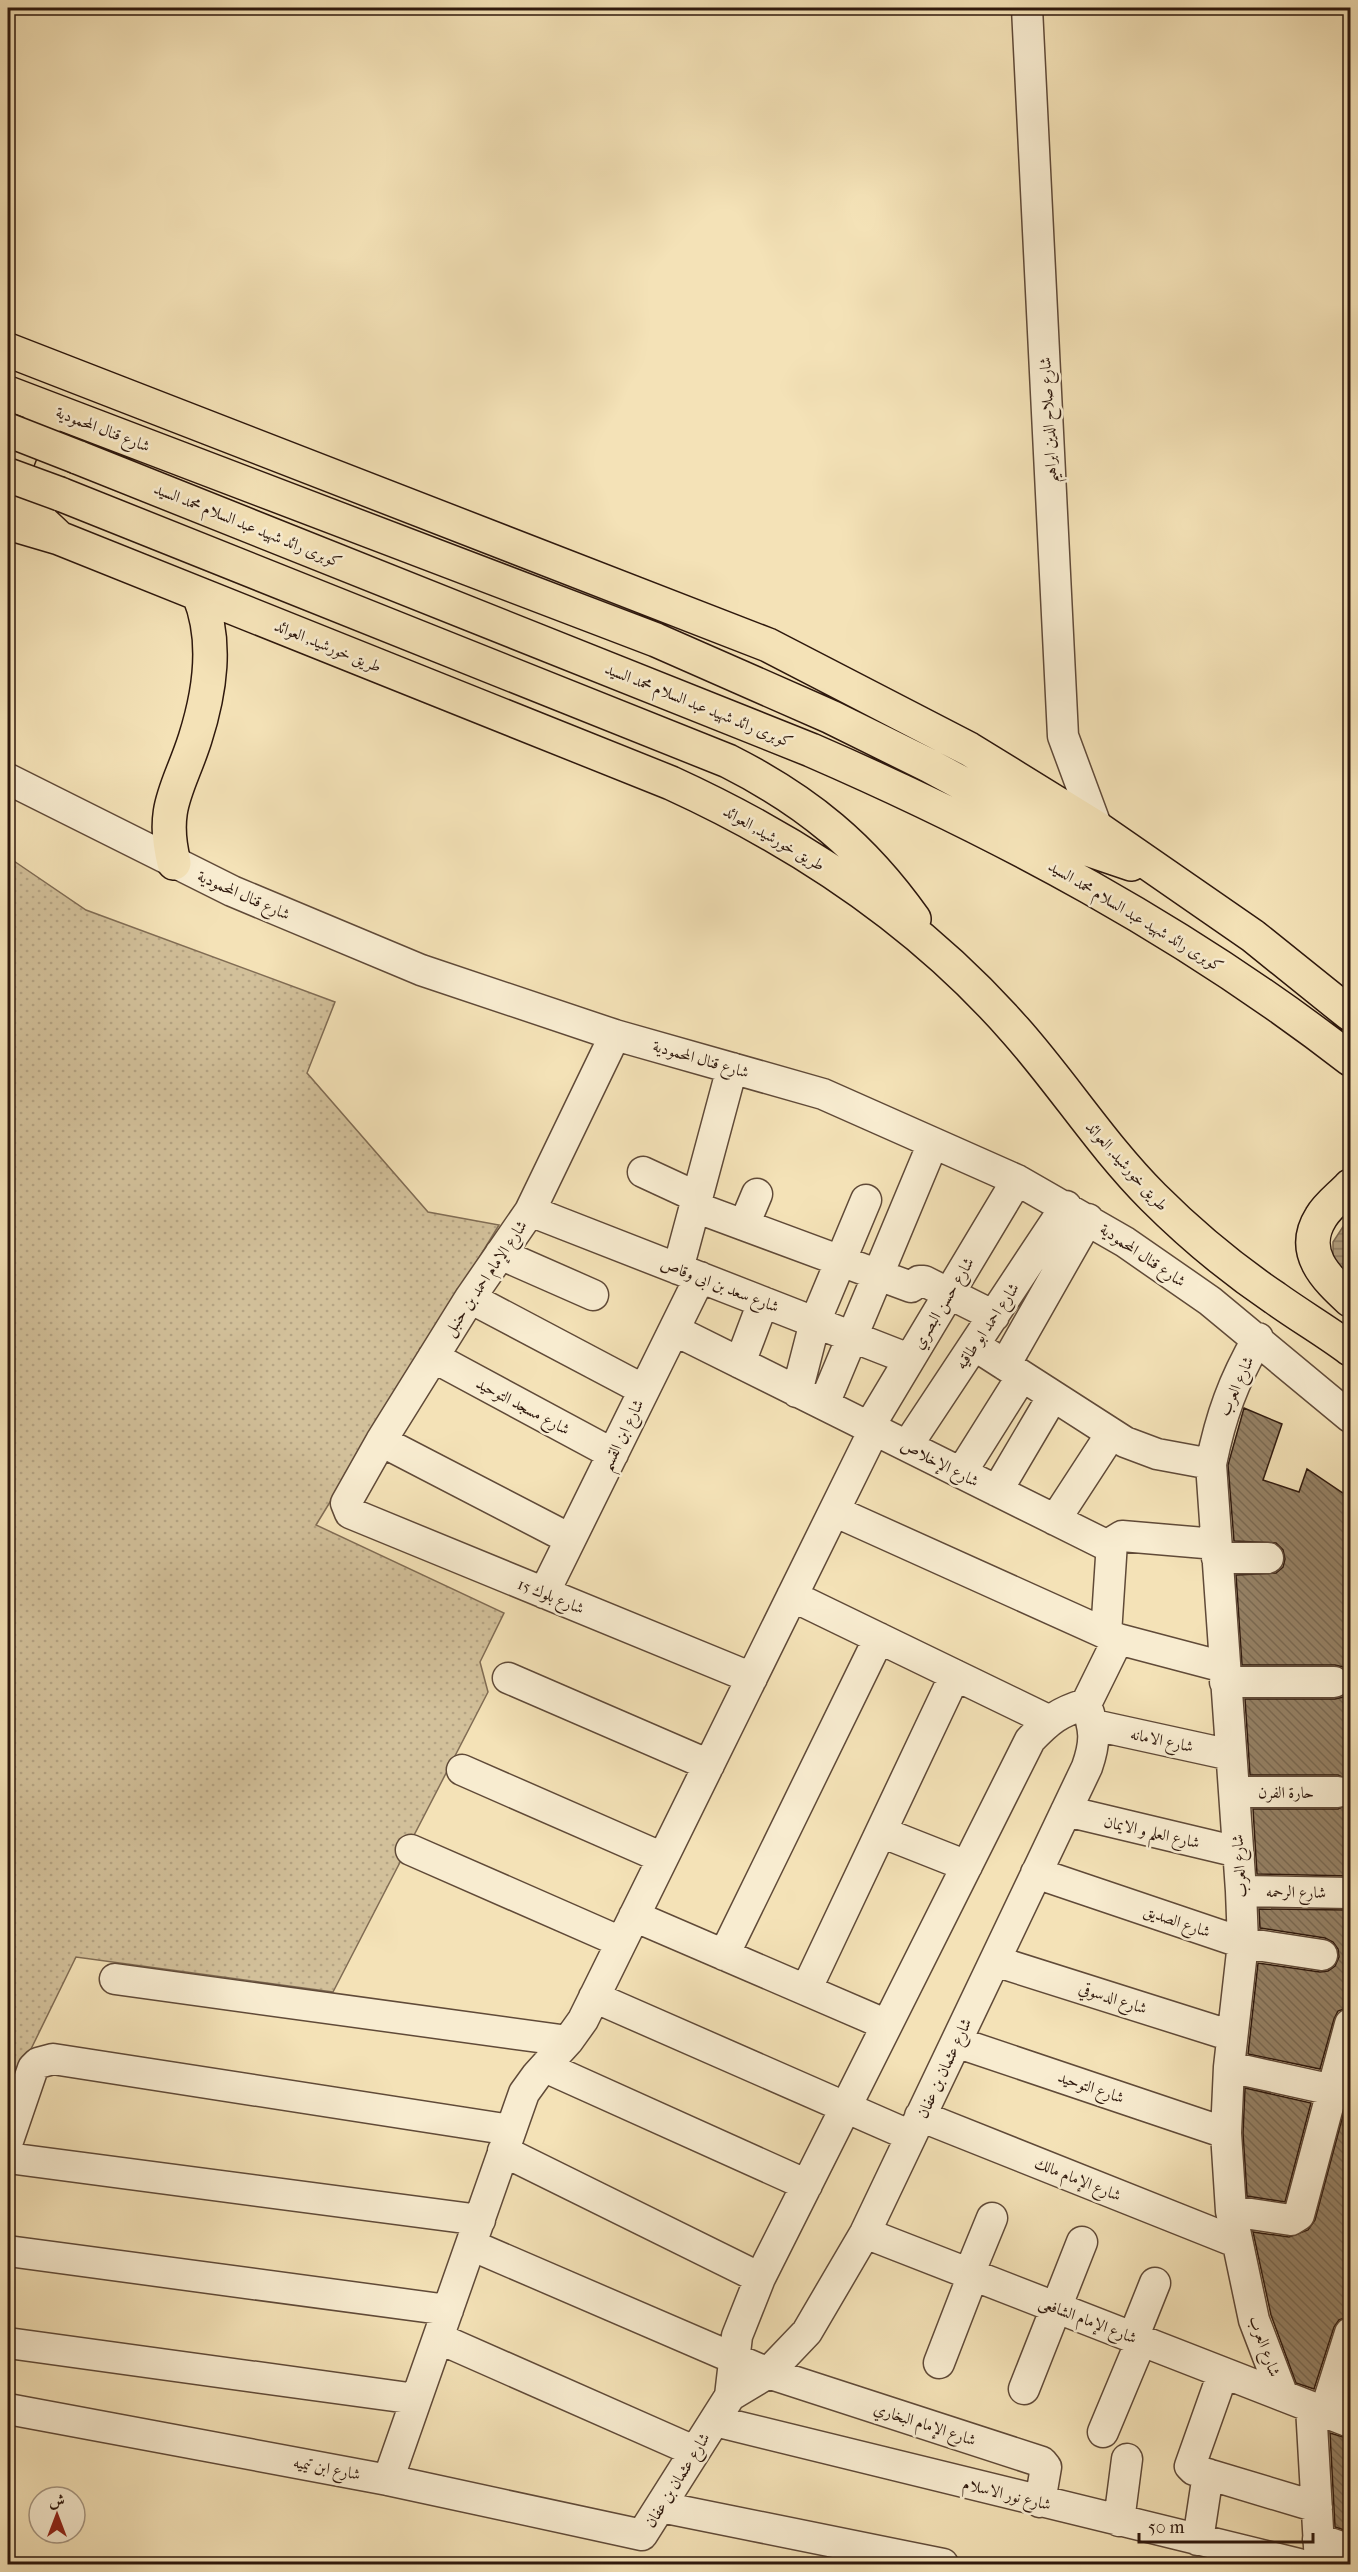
<svg xmlns="http://www.w3.org/2000/svg" width="1358" height="2572" font-family="'IM FELL French Canon',Amiri,serif">
<style>
.grass{fill:url(#grass-dots);stroke:#806c54;stroke-width:1.5}
.water{fill:url(#water-rules);stroke:#7d6850;stroke-width:1.5}
.building{fill:url(#building-back-hatch);stroke:#2e180d;stroke-width:1.5}
.lines{fill:none;stroke-linecap:round;stroke-linejoin:round}
.minor-casing{stroke:#604a38;stroke-width:33}
.major-casing{stroke:#2e180d;stroke-width:36}
.minor{stroke:#f8ecd0;stroke-width:30}
.major{stroke:#f4e2b7;stroke-width:33}
.major-bridge-casing{stroke:#2e180d;stroke-width:36;stroke-linecap:butt}
.major-bridge{stroke:#f4e2b7;stroke-width:33}
.labels{text-anchor:middle;dominant-baseline:central;stroke-width:5;stroke-linejoin:round;paint-order:stroke}
.street-label{font-size:16px;fill:#2e180d;stroke:#f8ecd0}
</style>
<defs>
<pattern id="grass-dots" width="8" height="8" patternUnits="userSpaceOnUse" patternTransform="scale(1.5)"><rect width="8" height="8" fill="#d2c09a"/><path d="M2 2h.1M6 6h.1" fill="none" stroke="#b5a484" stroke-width="1.8" stroke-linecap="round"/></pattern>
<pattern id="water-rules" width="6" height="5" patternUnits="userSpaceOnUse" patternTransform="scale(1.5)"><rect width="6" height="5" fill="#b19d7d"/><path d="M0 2.5h6" fill="none" stroke="#907f65"/></pattern>
<pattern id="building-back-hatch" width="6" height="6" patternUnits="userSpaceOnUse" patternTransform="scale(1.5)"><rect width="6" height="6" fill="#958165"/><path d="M-1 5l2 2M0 0l6 6M5-1l2 2" fill="none" stroke="#7a6952"/></pattern>
</defs>
<rect width="100%" height="100%" fill="#f4e2b7"/>
<filter id="stains"><feTurbulence type="fractalNoise" baseFrequency=".00333" numOctaves="4"/><feColorMatrix values="0 0 0 0 .2 0 0 0 0 .09 0 0 0 0 .02 0 0 0 .5 -.17"/></filter>
<radialGradient id="worn" r=".72"><stop offset=".6" stop-color="#630" stop-opacity="0"/><stop offset="1" stop-color="#630" stop-opacity=".3"/></radialGradient>
<!-- grass -->
<path class="grass" d="M8 857 86 910 335 1002 307 1073 428 1212 499 1225 316 1525 504 1613 480 1662 488 1692 333 1992 76 1957 8 2096Z"/>
<!-- water -->
<path class="water" d="M1350 1216V1275L1333 1260V1242Z"/>
<!-- building -->
<path class="building" d="M1244 1408 1282 1424 1263 1480 1299 1492 1307 1469 1350 1498V1577L1345 1587 1346 1642 1350 1643V1679L1343 1667 1335 1665H1242L1236 1575 1276 1573 1283 1567 1285 1559 1283 1550 1276 1543 1234 1541 1228 1465Z
M1350 1685V1781L1338 1775H1250L1245 1699H1335L1343 1697Z
M1350 1803V1876L1257 1874 1253 1809H1338Z
M1259 1909 1350 1910V2007L1338 2011 1334 2019 1320 2069 1248 2054 1258 1963 1320 1972 1328 1971 1335 1966 1339 1957 1338 1949 1333 1942 1325 1938 1260 1928Z
M1245 2088 1311 2103 1285 2202 1247 2196 1243 2133Z
M1350 2089V2316L1339 2320 1334 2327 1314 2389 1296 2383 1271 2315 1253 2232 1289 2237 1308 2230 1315 2220Z
M1330 2433 1350 2439V2532L1335 2527Z"/>
<g class="lines">
<defs>
<path id="minor" d="M1027 8 1063 736 1097 828
M8 779 232 891 421 970 615 1035 823 1094 1017 1180 1125 1242 1210 1301 1350 1417
M615 1035 530 1211 470 1298 381 1441 346 1503 350 1513 752 1678
M643 1172 697 1197
M695 1207 911 1287 919 1281H924L994 1316
M530 1211 909 1359
M744 1225 757 1194
M500 1254 593 1295
M678 1269 732 1068
M470 1298 644 1390
M674 1330 1102 1543 1109 1544 1122 1536 1216 1544
M1258 1338C1233 1382 1221 1415 1211 1464L1241 1891 1243 1943 1229 2067 1226 2133 1231 2211 1254 2320 1283 2396
M974 1345 1125 1442 1157 1454 1211 1464
M433 1357 613 1454
M740 1363 763 1302
M1005 1365 1088 1219
M797 1392 815 1322 866 1200
M824 1404 933 1143
M869 1427 1017 1180
M381 1441 570 1539
M907 1446 1066 1206
M961 1473 1022 1376
M997 1491 1053 1396
M834 1511 1118 1639 1224 1667
M1055 1520 1111 1434
M1217 1558H1268
M544 1593 700 1277
M792 1596 1048 1720
M1106 1634 1112 1542
M508 1678 709 1765
M1225 1682H1334
M1094 1725 1231 1755
M462 1770 663 1858
M1234 1792H1338
M1066 1811 1238 1852
M881 1832 967 1866
M411 1850 621 1942
M1036 1873 1243 1943 1322 1955
M1241 1891 1350 1893
M634 1916 887 2025
M724 1955 879 1638
M995 1961 1232 2036
M115 1979 568 2041
M806 1990 955 1675
M594 1997 911 2136
M956 2042 1226 2133
M545 2067 807 2185
M1229 2067 1333 2090
M920 2116 1236 2242
M8 2141 33 2068 38 2063 53 2059 511 2130
M503 2151 760 2278
M8 2158 480 2220
M1231 2211 1291 2220 1299 2215 1350 2024
M865 2233 1350 2422
M471 2245 768 2373 1042 2462 1046 2467 1040 2502
M8 2251 448 2310
M969 2274 992 2218
M438 2338 694 2451
M1133 2338 1155 2283
M8 2343 416 2399
M939 2363 973 2275
M1223 2373 1190 2466 1194 2470 1317 2507
M1024 2389 1082 2242
M730 2396 737 2336 760 2278 1030 1740C1049 1720 1059 1712 1086 1704
M1311 2407 1320 2564
M8 2409 388 2480 642 2535 730 2396 768 2373 807 2332 865 2233 1087 1767C1096 1741 1095 1730 1086 1704L1118 1639
M1325 2412 1350 2333
M715 2421 1299 2564
M1103 2432 1141 2341
M388 2480 524 2093 537 2075 568 2041 583 2020 874 1430
M661 2507 943 2564
M1119 2521 1127 2459
M1318 2539 1350 2550
M1198 2540 1208 2474"/>
<path id="major" d="M8 350 768 645 969 749 1097 828 1253 936 1350 1014
M8 393 656 640 831 717 930 766 1078 846 1131 864
M47 420C34 428 27 438 21 452 2 497 28 507 58 537
M77 457 811 750C1002 833 1185 931 1350 1059
M60 494 728 761C807 801 863 847 914 919
M8 523 59 538 671 783C800 842 921 923 1015 1030 1063 1084 1102 1146 1153 1197 1191 1235 1232 1269 1275 1298 1300 1316 1326 1331 1350 1349
M174 863C160 807 179 789 195 739 210 692 218 641 199 595
M1350 1186C1341 1196 1328 1205 1321 1217 1299 1252 1326 1278 1350 1300"/>
</defs>
<!-- minor casing -->
<use href="#minor" class="minor-casing"/>
<!-- major casing -->
<use href="#major" class="major-casing"/>
<!-- minor -->
<use href="#minor" class="minor"/>
<!-- major -->
<use href="#major" class="major"/>
<defs>
<path id="major-bridge" d="M8 430 77 457
M8 475 60 494"/>
</defs>
<!-- major-bridge casing -->
<use href="#major-bridge" class="major-bridge-casing"/>
<!-- major-bridge -->
<use href="#major-bridge" class="major-bridge"/>
</g>
<g class="labels">
<!-- street labels -->
<g class="street-label">
<text transform="translate(1048 420) rotate(-93)">شارع صلاح الدين ابراهيم</text>
<text transform="translate(103 429) rotate(21)">شارع قنال المحمودية</text>
<text transform="translate(248 525) rotate(22)">كوبرى رائد شهيد عبد السلام محمد السيد</text>
<text transform="translate(328 646) rotate(22)">طريق خورشيد, العوائد</text>
<text transform="translate(699 705) rotate(22)">كوبرى رائد شهيد عبد السلام محمد السيد</text>
<text transform="translate(774 838) rotate(30)">طريق خورشيد, العوائد</text>
<text transform="translate(244 895) rotate(24)">شارع قنال المحمودية</text>
<text transform="translate(1136 916) rotate(31)">كوبرى رائد شهيد عبد السلام محمد السيد</text>
<text transform="translate(701 1059) rotate(16)">شارع قنال المحمودية</text>
<text transform="translate(1127 1166) rotate(48)">طريق خورشيد, العوائد</text>
<text transform="translate(1143 1255) rotate(34)">شارع قنال المحمودية</text>
<text transform="translate(485 1278) rotate(-56)">شارع الإمام احمد بن حنبل</text>
<text transform="translate(720 1285) rotate(21)">شارع سعد بن ابى وقاص</text>
<text transform="translate(943 1303) rotate(-59)">شارع حسن البصري</text>
<text transform="translate(987 1326) rotate(-56)">شارع احمد ابو طاقيه</text>
<text transform="translate(1236 1386) rotate(-66)">شارع العرب</text>
<text transform="translate(523 1406) rotate(28)">شارع مسجد التوحيد</text>
<text transform="translate(622 1435) rotate(-64)">شارع ابن القسم</text>
<text transform="translate(940 1463) rotate(27)">شارع الإخلاص</text>
<text transform="translate(551 1596) rotate(22)">شارع بلوك 15</text>
<text transform="translate(1162 1740) rotate(12)">شارع الامانه</text>
<text x="1286" y="1792">حارة الفرن</text>
<text transform="translate(1152 1832) rotate(13)">شارع العلم و الايمان</text>
<text transform="translate(1239 1866) rotate(-94)">شارع العرب</text>
<text transform="translate(1296 1892) rotate(1)">شارع الرحمه</text>
<text transform="translate(1177 1921) rotate(19)">شارع الصديق</text>
<text transform="translate(1113 1998) rotate(18)">شارع الدسوقي</text>
<text transform="translate(944 2068) rotate(-65)">شارع عثمان بن عفان</text>
<text transform="translate(1091 2087) rotate(19)">شارع التوحيد</text>
<text transform="translate(1078 2179) rotate(22)">شارع الإمام مالك</text>
<text transform="translate(1088 2320) rotate(21)">شارع الإمام الشافعى</text>
<text transform="translate(1265 2346) rotate(70)">شارع العرب</text>
<text transform="translate(925 2424) rotate(18)">شارع الإمام البخاري</text>
<text transform="translate(327 2468) rotate(11)">شارع ابن تيميه</text>
<text transform="translate(677 2480) rotate(-58)">شارع عثمان بن عفان</text>
<text transform="translate(1007 2494) rotate(14)">شارع نور الاسلام</text>
</g>
</g>
<!-- margin -->
<rect width="1358" height="2572" fill="none" stroke="#f4e2b7" stroke-width="30"/>
<rect x="9" y="9" width="1340" height="2554" fill="none" stroke="#2e180d" stroke-width="3"/>
<rect x="15" y="15" width="1328" height="2542" fill="none" stroke="#2e180d" stroke-width="1.5"/>
<!-- north arrow -->
<g transform="translate(57 2515)"><circle r="28" fill="#f8ecd0" stroke="#a79782" stroke-width="1.5"/>
<path d="M0-4.5L10 22L0 15L-10 22Z" fill="#8f2418"/>
<text y="-9" font-size="16" font-weight="bold" text-anchor="middle" fill="#2e180d">ش</text>
</g>
<!-- scale -->
<path d="M1139 2533v9h174v-9" fill="none" stroke="#2e180d" stroke-width="3"/>
<text x="1148" y="2533" font-size="18" fill="#2e180d" stroke="#f8ecd0" stroke-width="4.5" paint-order="stroke">50 m</text>
<rect width="100%" height="100%" filter="url(#stains)"/>
<rect width="100%" height="100%" fill="url(#worn)"/>
</svg>
